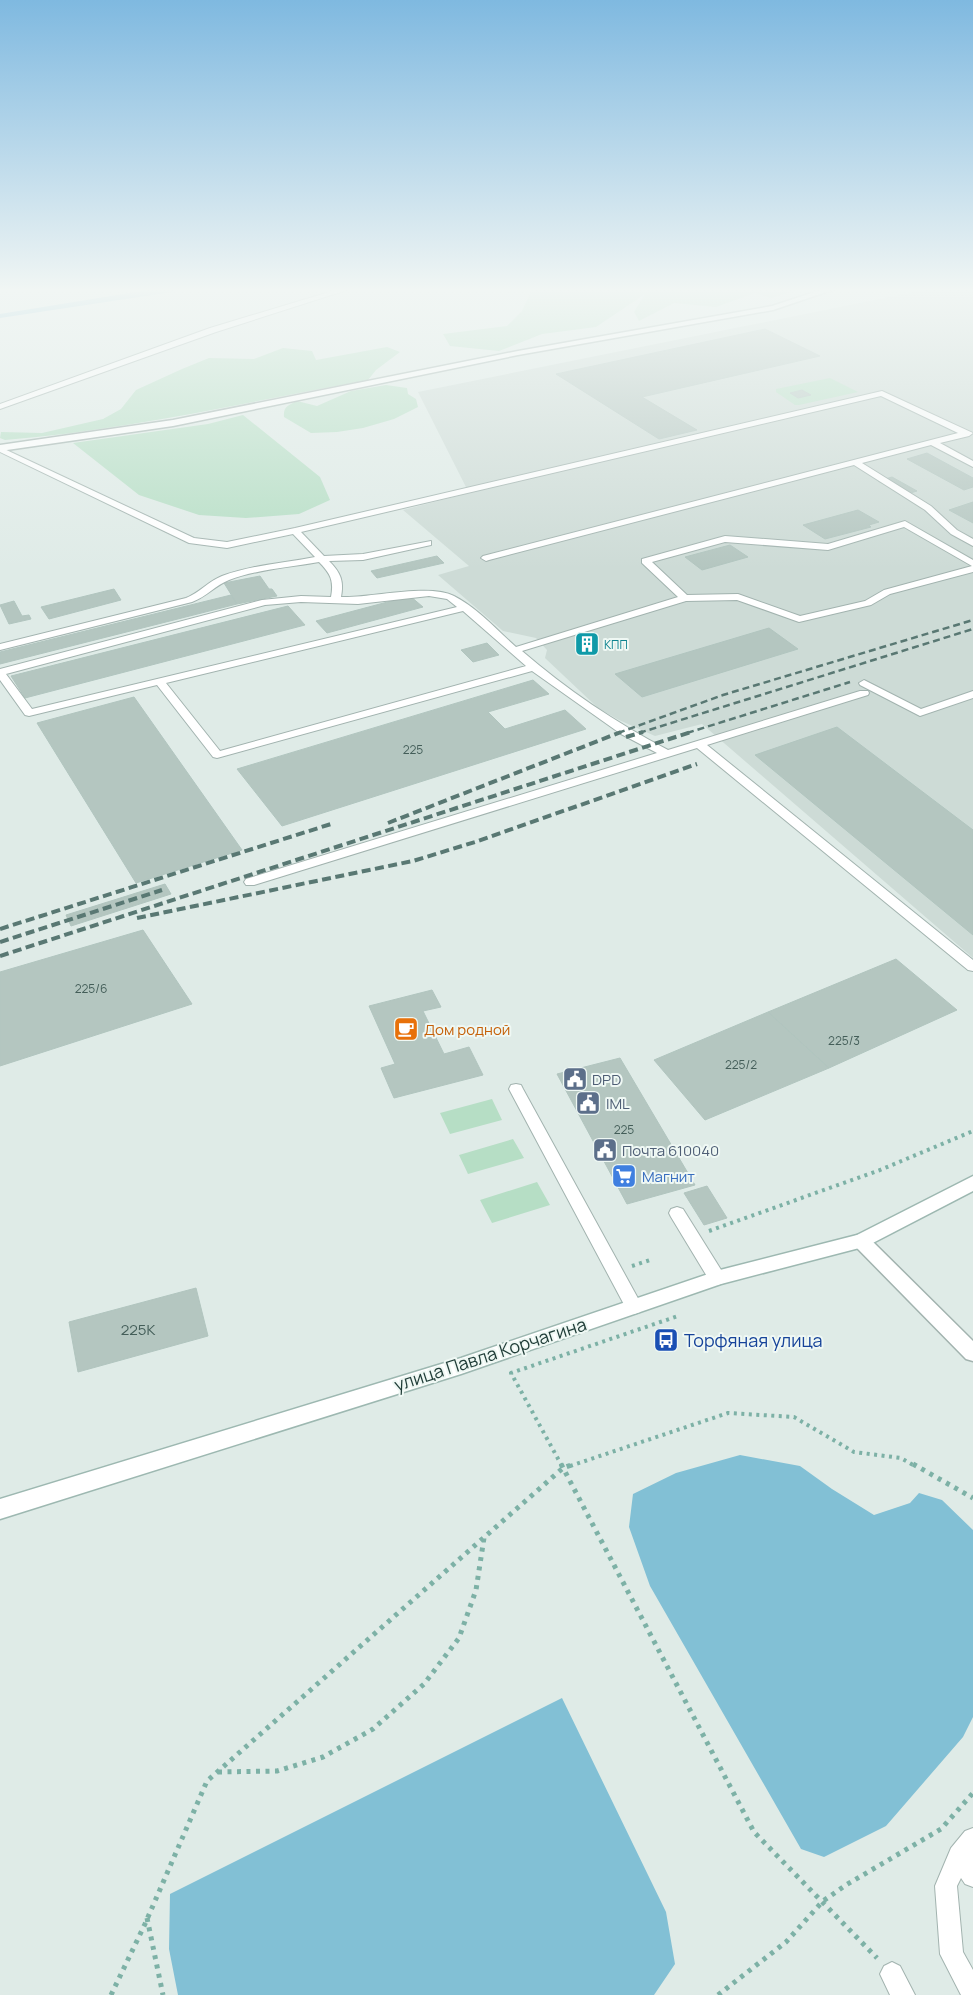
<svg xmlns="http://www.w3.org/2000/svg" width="973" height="1995" font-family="Manrope,sans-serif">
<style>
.built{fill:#cddbd6}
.green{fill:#b6dec5}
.water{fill:#82c0d5}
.building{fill:#b4c6c0;stroke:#b1c5bf}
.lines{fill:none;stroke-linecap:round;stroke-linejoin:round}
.service-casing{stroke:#a2b3af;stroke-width:2}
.minor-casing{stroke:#a2b3af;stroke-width:3}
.secondary-casing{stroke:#9db8b1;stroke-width:3}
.path-far1{stroke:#7db1a6;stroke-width:4;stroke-dasharray:3 4.5;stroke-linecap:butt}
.path{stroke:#7db1a6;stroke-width:5;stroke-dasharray:4 5.5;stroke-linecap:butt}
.service{fill:#fff;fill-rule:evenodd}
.minor{fill:#fff;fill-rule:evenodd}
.secondary{fill:#fff;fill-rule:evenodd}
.rail-far1{stroke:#597873;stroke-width:2.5;stroke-dasharray:7 4;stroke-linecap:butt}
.rail{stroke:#597873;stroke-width:4;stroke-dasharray:9 4.5;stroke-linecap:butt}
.labels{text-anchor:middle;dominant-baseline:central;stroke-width:4;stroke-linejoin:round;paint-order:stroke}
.far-culture-label{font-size:12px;fill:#0d838f;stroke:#eff8f4;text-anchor:start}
.number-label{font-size:12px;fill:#445e59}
.food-label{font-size:15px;fill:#c56008;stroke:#eff8f4;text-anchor:start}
.service-label{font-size:15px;fill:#4e5e75;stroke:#eff8f4;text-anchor:start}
.shop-label{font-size:15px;fill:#366cbe;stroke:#eff8f4;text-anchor:start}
.near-number-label{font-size:15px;fill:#445e59}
.near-transit-label{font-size:18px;fill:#164399;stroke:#eff8f4;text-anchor:start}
.near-street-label{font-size:18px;fill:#1f3c37;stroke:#eff8f4}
</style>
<rect width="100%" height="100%" fill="#dfebe7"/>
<!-- built -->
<path class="built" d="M929 289H973V958L702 724 655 736 619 720 598 708 545 658 547 650 536 638 503 631 438 575 469 566 403 510 469 493 418 392Z"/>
<!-- green -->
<path class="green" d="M532 289H801L771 298 755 293 716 307 674 303 639 321 634 312 645 294 596 327 542 334 499 351 450 346 443 334 507 326 522 311Z
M387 347 400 352 376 370 368 380C247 402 127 430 5 440L0 438 1 432 42 433 103 419 121 409 136 390 182 369 209 358 254 359 283 348 312 351 316 360Z
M830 378 858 392 799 405H795L776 392V389L781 388Z
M386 385 407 388 408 394 416 399 418 407 394 419 363 428 337 432 311 433 284 417C283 406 289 405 297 401L317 406 351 391Z
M243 415 320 477 330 500 299 514 246 518 199 515 139 495 73 443 208 424Z
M492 1099 502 1120 450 1134 440 1113Z
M513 1139 524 1158 468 1174 459 1155Z
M537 1182 550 1205 492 1223 480 1200Z"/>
<!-- water -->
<path class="water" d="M154 289H179L172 292 0 318V314Z
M740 1455 800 1466 832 1489 874 1515 910 1503 919 1493 942 1500 973 1530V1717L963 1737 886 1826 824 1857 801 1849 650 1586 629 1527 633 1494 676 1473Z
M562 1698 666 1912 675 1964 654 1995H178L169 1949 170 1894Z"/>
<!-- building -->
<path class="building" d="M765 329 820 356 642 397 697 430 659 439 556 374Z
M802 390 811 395 798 398 790 393Z
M927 453 973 478V487L964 490 907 459Z
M892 477 917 491 904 495 878 481Z
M973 502V523L949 510Z
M858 510 879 522 869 525 871 527 825 539 803 525Z
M730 545 748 557 702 570 685 557Z
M437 556 444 563 377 578 371 571Z
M260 576 269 589H272L277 596 237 604 224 583Z
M114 589 121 600 49 619 41 607Z
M231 595 237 604 0 664V652Z
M410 596 423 607 327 633 316 621Z
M14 601 22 616 29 615 31 619 9 624 0 605Z
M288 606 305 625 25 698 11 676Z
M769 628 798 649 642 697 615 674Z
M590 638 599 645 585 649 576 642Z
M487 643 499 655 473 662 461 650Z
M533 680 549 694 488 712 505 729 565 710 586 729 282 826 237 769Z
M134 697 242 850 136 883 37 723Z
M837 727 973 830V935L755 755Z
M165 884 171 894 71 926 66 915Z
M143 930 192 1004 0 1066V972Z
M896 959 957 1010 829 1068 768 1012Z
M432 990 441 1007 423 1011 444 1054 469 1047 483 1075 394 1098 381 1068 395 1064 369 1006Z
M768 1012 829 1068 705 1120 654 1060Z
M620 1058 695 1185 627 1204 557 1074Z
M707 1186 727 1218 704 1225 684 1193Z
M196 1288 208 1336 78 1372 69 1322Z"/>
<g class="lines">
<defs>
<path id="service" d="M339 289H350L216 332 0 409V404L210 328Z
M882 391 973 433 969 436 940 443 973 461V467L931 445 862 463 931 506 957 530 973 539V546L951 534 925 510 854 465 489 560 486 561 481 558 483 556 958 433 881 396 301 532 324 556 363 554 431 541V545L363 560 329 561C341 573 344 581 341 597 370 598 430 583 454 596 476 607 498 631 516 647L678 597 642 563V559L725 536 828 544 905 521 973 560V572L890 594 871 605 799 622 737 600 686 601 522 651C566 689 616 723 668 750L860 691H868L869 693 868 695 707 745 973 960V971L968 970 697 748 254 885H246L244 882 246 879 657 753 621 734 532 671 217 758 213 757 157 685 29 716 25 715 0 680V669L262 600 301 596 331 597C334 581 331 574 319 562 291 567 255 570 229 580 216 585 206 597 192 602L0 650V644L186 598C199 593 209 581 222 576 251 565 285 563 315 557L293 534 227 548 189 543 0 452V447L194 538 227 542 295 528ZM904 527 972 566 884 590 865 601 800 616 738 594 687 595 652 562 725 542 828 550ZM429 596 447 599 457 607 32 709 6 674 265 605 301 602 358 604ZM463 611 526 666 220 751 166 683Z
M864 680 921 709 973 691V698L920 716 860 685 859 683Z
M516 1084 521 1085 523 1089 640 1302 642 1307 640 1312 634 1314 628 1312 509 1089 511 1085Z
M677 1207 683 1209 723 1273 725 1278 723 1283 717 1285 711 1283 671 1217 669 1213 671 1209Z
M973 1828V1887L965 1884 961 1878 957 1886 963 1952 973 1970V1995H961L940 1954 935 1886 951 1848 965 1831Z
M892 1962 900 1966 915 1995H890L880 1974 884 1966Z"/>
<path id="minor" d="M824 289H835L773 310 518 355 173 426 0 451V445L173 420 518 351 772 306Z
M861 1234 867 1236 973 1341V1361L966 1359 855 1246 852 1241 855 1236Z"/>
<path id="secondary" d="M973 1176V1191L867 1246 721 1284 461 1374 0 1519V1499L461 1358 720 1270 857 1235Z"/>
</defs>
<!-- service casing -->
<use href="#service" class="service-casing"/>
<!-- minor casing -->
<use href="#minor" class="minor-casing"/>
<!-- secondary casing -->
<use href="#secondary" class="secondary-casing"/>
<!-- path-far1 -->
<path class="path-far1" d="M709 1231 880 1170 973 1131
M632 1266 650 1260
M562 1466 511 1373 678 1316
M570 1466 728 1413 794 1417 854 1452 901 1458 915 1466"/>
<!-- path -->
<path class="path" d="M561 1464 754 1832 877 1958
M913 1464 973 1498
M218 1772 277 1771 323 1757 373 1729 424 1684 459 1638 476 1590 484 1538
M147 1918 163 1995
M111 1995 145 1924 207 1781 563 1468 574 1464
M718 1995 786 1942 823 1901 846 1885 941 1829 973 1793"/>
<!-- service -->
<use href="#service" class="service"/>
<!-- minor -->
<use href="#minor" class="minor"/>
<!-- secondary -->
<use href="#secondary" class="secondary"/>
<!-- rail-far1 -->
<path class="rail-far1" d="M618 733 723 695 973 620
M639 733 973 629
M687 733 850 682"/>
<!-- rail -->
<path class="rail" d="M626 737 643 732
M388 823 621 732
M137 918 413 861 475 842 697 764
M0 929 331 824
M0 942 162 890
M0 956 691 732"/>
</g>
<!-- sky -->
<linearGradient id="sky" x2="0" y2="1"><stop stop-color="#7fb9e0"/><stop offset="0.51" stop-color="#f1f6f4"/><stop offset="1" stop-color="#f1f6f4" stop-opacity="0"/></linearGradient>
<rect width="973" height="569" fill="url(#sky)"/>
<!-- icons -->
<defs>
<symbol id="building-square" viewBox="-11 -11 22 22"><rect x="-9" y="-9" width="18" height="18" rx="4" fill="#0f9aa8" stroke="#eff8f4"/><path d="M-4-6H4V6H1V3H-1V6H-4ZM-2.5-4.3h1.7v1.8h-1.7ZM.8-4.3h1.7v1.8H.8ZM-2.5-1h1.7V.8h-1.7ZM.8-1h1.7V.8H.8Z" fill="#fff"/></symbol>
<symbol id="cafe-square" viewBox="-11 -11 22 22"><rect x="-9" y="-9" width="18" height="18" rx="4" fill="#e8710a" stroke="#eff8f4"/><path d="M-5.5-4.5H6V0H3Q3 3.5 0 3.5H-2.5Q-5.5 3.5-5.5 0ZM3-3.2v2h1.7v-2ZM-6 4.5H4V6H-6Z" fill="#fff"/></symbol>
<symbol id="civic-square" viewBox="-11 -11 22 22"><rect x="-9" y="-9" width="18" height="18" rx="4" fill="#5c6f8a" stroke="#eff8f4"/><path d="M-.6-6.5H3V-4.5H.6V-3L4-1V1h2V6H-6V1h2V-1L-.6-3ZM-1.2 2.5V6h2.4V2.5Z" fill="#fff"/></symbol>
<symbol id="supermarket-square" viewBox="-11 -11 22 22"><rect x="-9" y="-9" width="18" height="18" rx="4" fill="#3f7fe0" stroke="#eff8f4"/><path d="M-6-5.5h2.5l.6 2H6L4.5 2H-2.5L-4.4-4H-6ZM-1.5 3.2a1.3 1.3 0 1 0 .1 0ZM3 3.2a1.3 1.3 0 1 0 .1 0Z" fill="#fff"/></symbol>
<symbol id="bus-square" viewBox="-11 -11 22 22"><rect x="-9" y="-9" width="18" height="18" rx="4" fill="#1a4fb4" stroke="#eff8f4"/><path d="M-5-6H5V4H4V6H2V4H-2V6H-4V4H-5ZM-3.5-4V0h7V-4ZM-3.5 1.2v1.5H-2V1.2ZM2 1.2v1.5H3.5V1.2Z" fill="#fff"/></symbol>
</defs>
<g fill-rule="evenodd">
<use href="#building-square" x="573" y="630" width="28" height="28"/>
<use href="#cafe-square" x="392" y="1015" width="28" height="28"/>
<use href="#civic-square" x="561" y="1065" width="28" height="28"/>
<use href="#civic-square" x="574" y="1089" width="28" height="28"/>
<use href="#civic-square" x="591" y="1136" width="28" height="28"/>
<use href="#supermarket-square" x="610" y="1162" width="28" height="28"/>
<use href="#bus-square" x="652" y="1326" width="28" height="28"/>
</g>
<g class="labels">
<!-- far-culture labels -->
<g class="far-culture-label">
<text x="604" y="644">КПП</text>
</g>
<!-- number labels -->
<g class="number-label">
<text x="413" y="749">225</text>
<text x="91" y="988">225/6</text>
<text x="844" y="1040">225/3</text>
<text x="741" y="1064">225/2</text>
<text x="624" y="1129">225</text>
</g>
<!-- food labels -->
<g class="food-label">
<text x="424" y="1029">Дом родной</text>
</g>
<!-- service labels -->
<g class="service-label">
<text x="592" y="1079">DPD</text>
<text x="606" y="1103">IML</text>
<text x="622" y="1150">Почта 610040</text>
</g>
<!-- shop labels -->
<g class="shop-label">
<text x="642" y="1176">Магнит</text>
</g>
<!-- near-number labels -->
<g class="near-number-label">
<text x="138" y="1329">225К</text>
</g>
<!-- near-transit labels -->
<g class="near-transit-label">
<text x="684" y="1340">Торфяная улица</text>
</g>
<!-- near-street labels -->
<g class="near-street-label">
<text transform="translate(490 1354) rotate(-18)">улица Павла Корчагина</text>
</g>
</g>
</svg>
